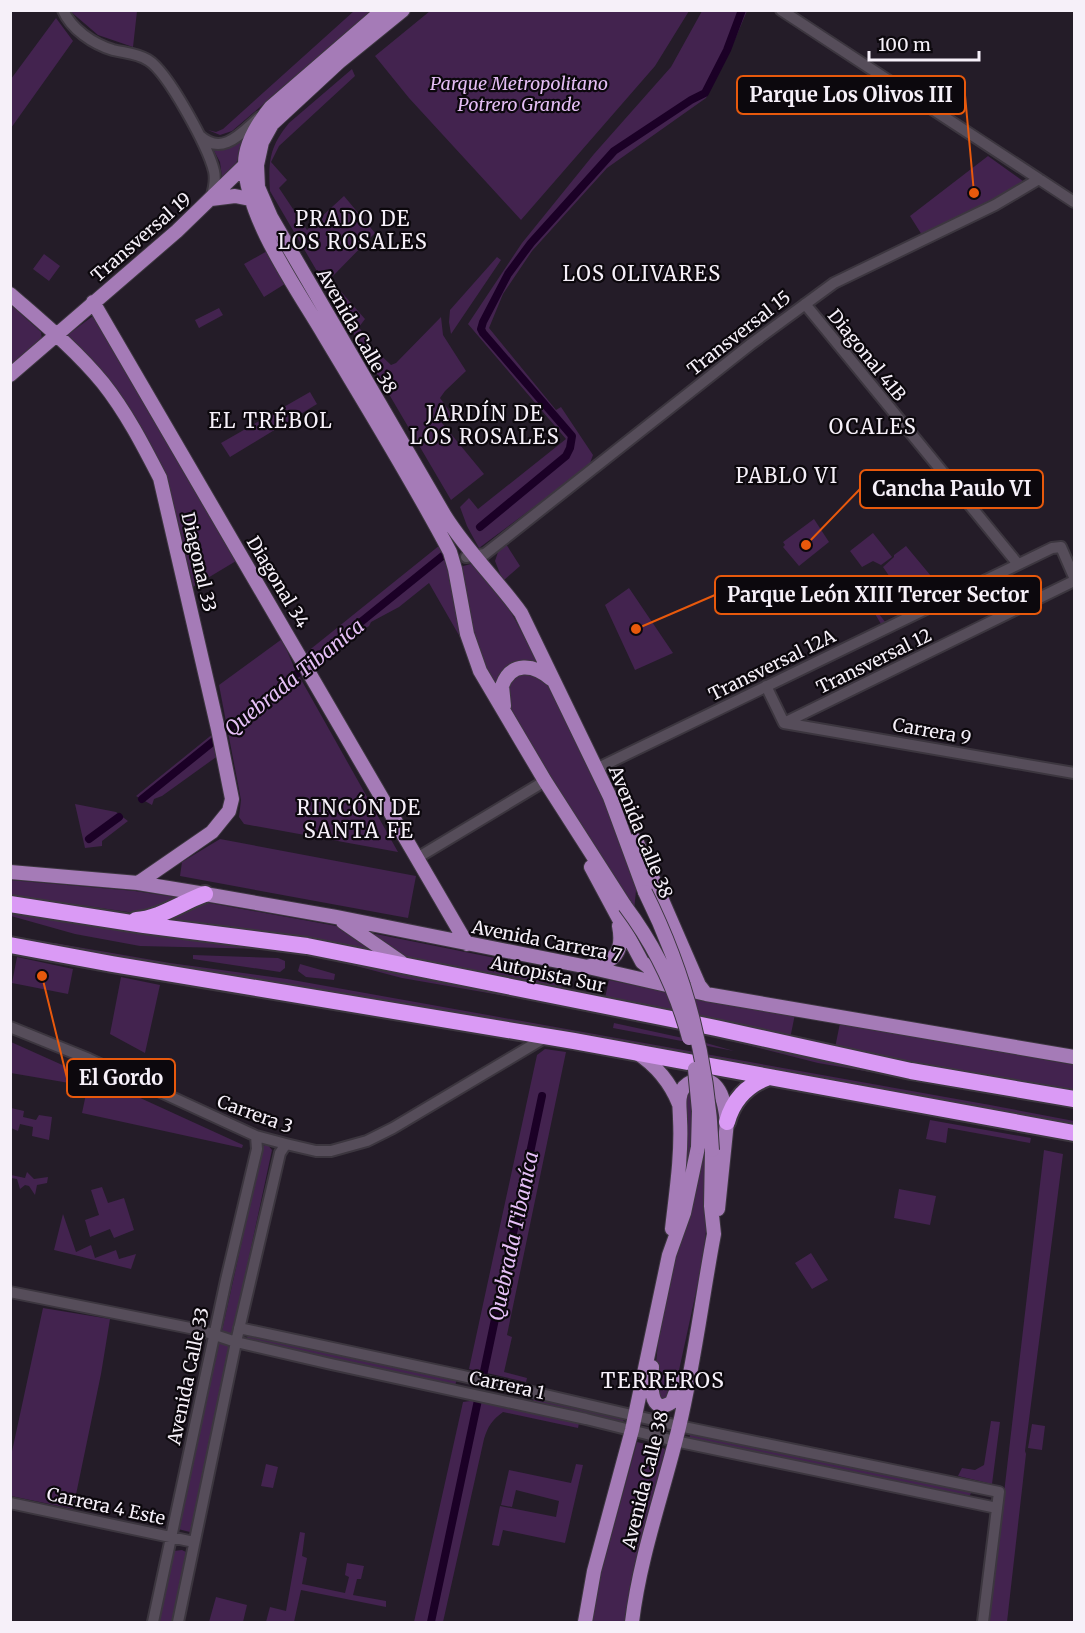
<svg xmlns="http://www.w3.org/2000/svg" width="1085" height="1633" font-family="Merriweather,serif">
<style>
.green{fill:#43234f}
.lines{fill:none;stroke-linecap:round;stroke-linejoin:round}
.canal{stroke:#1b0026;stroke-width:8}
.minor-casing{stroke:#3c363f;stroke-width:14}
.major-casing{stroke:#3c363f;stroke-width:16}
.highway-casing{stroke:#3c363f;stroke-width:20}
.minor{stroke:#564d5a;stroke-width:10}
.major{stroke:#a57bb7;stroke-width:14}
.highway{stroke:#da9af5;stroke-width:16}
.major-bridge-casing{stroke:#3c363f;stroke-width:16;stroke-linecap:butt}
.major-bridge{stroke:#a57bb7;stroke-width:14}
.labels{text-anchor:middle;dominant-baseline:central;stroke-width:4.5;stroke-linejoin:round;paint-order:stroke}
.park-label{font-size:18px;font-style:italic;fill:#e4bdf4;stroke:#0c080d}
.street-label{font-size:18px;fill:#f6f0f9;stroke:#0c080d}
.neighbourhood-label{font-size:20px;letter-spacing:1.5px;fill:#f6f0f9;stroke:#0c080d}
.water-label{font-size:20px;font-style:italic;fill:#e5bff6;stroke:#0c080d}
.quarter-label{font-size:21px;letter-spacing:1.5px;fill:#f6f0f9;stroke:#0c080d}
.leader{fill:none;stroke:#e8590c;stroke-width:2}
.callout-dot{fill:#e8590c;stroke:#0c080d;stroke-width:2}
.callout{fill:#0c080d;stroke:#e8590c;stroke-width:2}
.callout-label{font-size:20px;text-anchor:middle;font-weight:bold;fill:#f6f0f9}
</style>
<rect width="100%" height="100%" fill="#241c28"/>
<!-- green -->
<path class="green" d="M70 11H137L133 47 98 35Z
M354 11H372L232 131 220 135 208 130 216 132 223 129Z
M430 11V10L689 11 655 66 521 220 409 98 375 56Z
M702 11H747L730 51 706 98 607 168 532 251 503 294 489 328 556 410 561 407 593 455 589 466 479 548 467 526 460 507 469 498 478 509 566 439 468 324 522 243 594 154 671 67Z
M56 18 73 41 11 128V79Z
M352 69 355 76 279 146 271 162 287 180 279 188 307 230 344 196 375 233 330 279 365 319 359 327 372 347 391 365 396 363 441 317 443 335 466 371 445 391 440 398 453 416 442 423 484 474 451 500 270 191C268 161 270 146 289 123Z
M244 134 236 165 222 178 220 162 213 149 227 148Z
M988 156 1027 184 922 235 910 216Z
M269 250 288 282 264 297 244 264Z
M44 254 60 266 49 281 33 269Z
M497 257 501 260 451 334 449 322 450 310Z
M11 305 41 332 42 340 11 364Z
M219 308 223 315 199 328 195 320Z
M93 316 156 422 236 561 191 588 166 477 66 336Z
M310 392 317 404 230 457 221 443Z
M814 519 829 542 799 566 783 547 785 545 783 542Z
M873 533 892 557 881 565 873 561 862 567 850 551Z
M506 544 520 566 503 581 495 561 498 552Z
M440 545 451 565 464 644 429 583 399 607 371 622 369 626 343 644V648L315 669 307 652Z
M906 546 946 594 907 614 892 594 898 589 883 567 894 557V555Z
M474 563 507 605 539 664 532 662 496 692 471 636 460 567Z
M875 587 883 597 875 609 886 623 881 624 871 607 868 609 860 598Z
M629 588 673 653 635 670 605 605Z
M282 639 294 667 398 852 244 824 239 817 241 800 219 685Z
M525 671 548 682 607 806 637 880 634 911 509 710 507 693 512 678Z
M214 733 219 755 162 796 154 799 152 805 136 796Z
M75 804 116 812 128 821 102 841V846L85 848Z
M220 839 416 876 408 918 180 876 182 862Z
M10 880 135 891 182 898 142 914 24 897H11Z
M204 902 342 927 383 956 156 920Z
M10 907 286 947 826 1056 877 1073 818 1063 708 1035 580 1009 402 978 322 957 264 949 140 946 75 934 11 916Z
M361 931 564 972 561 990 399 955Z
M54 943 170 963 287 979 990 1105 1074 1121V1129L36 945Z
M193 955 278 958 285 961V968L280 972 193 959Z
M17 957 73 969 68 994 12 983Z
M300 964 335 974 334 980 306 977 298 971Z
M121 977 160 985 145 1053 110 1034Z
M609 980 704 1000 795 1014 790 1039 605 998Z
M614 1023 706 1043 734 1051 613 1028Z
M840 1023 1074 1065V1093L835 1048Z
M11 1042 78 1072 75 1084 11 1073Z
M545 1049 566 1052 507 1335 512 1337 504 1372 527 1378 526 1382 469 1369 537 1055Z
M90 1075 243 1145 242 1148 82 1113Z
M703 1085 718 1099 722 1132 708 1212 703 1260 676 1384 664 1401 658 1399 654 1384 658 1343 678 1248 684 1103 693 1086Z
M11 1108 24 1111 23 1117 36 1120 39 1115 52 1117 49 1140 32 1136 33 1127 20 1124 18 1131 11 1128Z
M930 1120 1031 1138 1030 1143 948 1128 946 1143 926 1139Z
M267 1144 272 1150 190 1532 178 1529 263 1146Z
M1044 1150 1063 1154 1025 1451 1026 1454 1007 1622H989Z
M27 1172 34 1179 48 1177 47 1183 37 1185 35 1195 29 1186 25 1185 20 1189 17 1179 11 1178V1175L25 1178Z
M102 1187 108 1203 124 1198 134 1230 114 1238 110 1229 90 1237 85 1220 99 1215 91 1190Z
M899 1189 936 1196 930 1225 894 1218Z
M63 1214 76 1252 91 1245 95 1258 116 1250 119 1259 136 1254 131 1269 54 1250Z
M811 1253 828 1280 812 1289 795 1263Z
M43 1308 110 1319 101 1374 73 1509 11 1496V1456Z
M249 1334 457 1378 455 1386 246 1340Z
M534 1397 624 1417 623 1423 533 1403Z
M478 1400 579 1423 578 1428 503 1412C492 1420 488 1426 484 1439L443 1622H414L463 1402Z
M991 1421 1000 1422 992 1484 958 1476 962 1468 975 1470 984 1465Z
M1032 1424 1045 1426 1042 1450 1028 1448Z
M691 1432 970 1491 971 1493 969 1497 689 1439Z
M637 1442 666 1449 626 1622H592L596 1592Z
M266 1464 278 1467 273 1488 261 1486Z
M576 1464 583 1465 565 1543 503 1530 499 1546 492 1545 500 1506 556 1517 559 1501 516 1490 512 1507 501 1505 509 1470 571 1483Z
M300 1532 305 1533 302 1556 307 1558 302 1584 345 1593 349 1577 345 1575 347 1563 364 1566 361 1579H357L353 1595 386 1601V1607L301 1590 294 1622H266L270 1607 286 1611Z
M182 1550 188 1553 173 1622H158L174 1551Z
M216 1597 247 1605 243 1622H209Z"/>
<g class="lines">
<!-- canal -->
<path class="canal" d="M480 527 566 456 570 448 572 436 483 333 481 329 483 322 508 274 531 243 614 151 691 100 705 93 727 50 742 10
M142 799 445 554
M89 839 119 817
M483 1376 542 1096
M431 1622 478 1400"/>
<defs>
<path id="minor" d="M63 10C71 29 93 44 113 50 125 53 137 53 148 60 168 72 208 147 214 171 216 180 214 189 211 198
M781 10 1074 202
M200 136C223 157 242 132 260 117
M805 304 1018 564
M466 557 485 554 751 344 834 283 995 205 1039 179
M766 686 784 723
M784 723 1074 581
M784 723 1074 773
M596 769 1052 548 1061 547 1074 577
M417 858 545 781
M10 1027 89 1059 256 1136 286 1144 316 1151H331L367 1141 393 1128 546 1037
M10 1292 200 1330 236 1342 331 1364 586 1419 675 1441 997 1508
M239 1328 463 1376 679 1426 999 1492 983 1622
M10 1503 194 1542
M153 1622 226 1280 257 1149 256 1136
M178 1622 236 1342 280 1153 286 1144"/>
<path id="major" d="M383 10 271 107C258 123 245 143 245 164 246 218 297 289 324 335 367 407 411 478 450 552L455 569 467 634 480 671 545 781 625 906
M403 10 339 62 272 124 262 142 257 165 258 187 271 217 445 516C467 551 497 580 521 613L610 797 645 892
M211 199 235 196 250 199
M10 294C42 322 76 350 103 383 126 412 143 445 160 478L218 729 232 799 229 811 212 832 138 883
M93 302 467 944
M10 375 177 231 245 165
M504 706 502 686C511 661 534 664 551 679
M636 840 699 985 706 994
M591 867 642 962C651 970 661 976 673 973
M10 872 138 883 205 894 336 917 588 967 706 994 1074 1057
M343 922 401 962
M590 966C615 963 624 951 619 926
M637 1053C657 1066 670 1082 679 1104
M672 1229C676 1193 682 1155 680 1119 680 1108 677 1096 684 1087 688 1083 694 1080 700 1080 722 1079 725 1106 727 1122L718 1209
M652 1367C651 1380 648 1418 672 1402L680 1381
M585 1622 594 1571 632 1430 669 1255 684 1213 698 1147
M632 1622C640 1556 663 1493 679 1427 694 1364 702 1298 714 1234L711 1206 712 1150"/>
<path id="highway" d="M10 904 144 925 307 946 716 1028 911 1071 1074 1099
M136 920C159 919 182 902 205 894
M10 945 112 964 574 1041 1074 1133
M727 1122C733 1100 747 1085 769 1077"/>
</defs>
<!-- minor casing -->
<use href="#minor" class="minor-casing"/>
<!-- major casing -->
<use href="#major" class="major-casing"/>
<!-- highway casing -->
<use href="#highway" class="highway-casing"/>
<!-- minor -->
<use href="#minor" class="minor"/>
<!-- major -->
<use href="#major" class="major"/>
<!-- highway -->
<use href="#highway" class="highway"/>
<defs>
<path id="major-bridge" d="M645 892C686 974 708 1059 712 1150
M625 906C655 946 676 989 689 1038
M695 1069 699 1111 698 1147"/>
</defs>
<!-- major-bridge casing -->
<use href="#major-bridge" class="major-bridge-casing"/>
<!-- major-bridge -->
<use href="#major-bridge" class="major-bridge"/>
</g>
<g class="labels">
<!-- park labels -->
<g class="park-label">
<text x="519" y="83">Parque Metropolitano<tspan x="519" dy="21">Potrero Grande</tspan></text>
</g>
<!-- street labels -->
<g class="street-label">
<text transform="translate(141 237) rotate(-41)">Transversal 19</text>
<text transform="translate(357 331) rotate(60)">Avenida Calle 38</text>
<text transform="translate(739 333) rotate(-38)">Transversal 15</text>
<text transform="translate(867 355) rotate(51)">Diagonal 41B</text>
<text transform="translate(199 562) rotate(77)">Diagonal 33</text>
<text transform="translate(278 582) rotate(59)">Diagonal 34</text>
<text transform="translate(874 661) rotate(-26)">Transversal 12</text>
<text transform="translate(772 665) rotate(-26)">Transversal 12A</text>
<text transform="translate(932 731) rotate(10)">Carrera 9</text>
<text transform="translate(641 832) rotate(68)">Avenida Calle 38</text>
<text transform="translate(547 941) rotate(11)">Avenida Carrera 7</text>
<text transform="translate(548 974) rotate(12)">Autopista Sur</text>
<text transform="translate(255 1114) rotate(20)">Carrera 3</text>
<text transform="translate(188 1376) rotate(-78)">Avenida Calle 33</text>
<text transform="translate(507 1385) rotate(12)">Carrera 1</text>
<text transform="translate(645 1480) rotate(-76)">Avenida Calle 38</text>
<text transform="translate(106 1506) rotate(12)">Carrera 4 Este</text>
</g>
<!-- neighbourhood labels -->
<g class="neighbourhood-label">
<text x="353" y="218">PRADO DE<tspan x="353" dy="23">LOS ROSALES</tspan></text>
<text x="642" y="273">LOS OLIVARES</text>
<text x="485" y="413">JARDÍN DE<tspan x="485" dy="23">LOS ROSALES</tspan></text>
<text x="271" y="420">EL TRÉBOL</text>
<text x="873" y="426">OCALES</text>
<text x="787" y="475">PABLO VI</text>
<text x="359" y="807">RINCÓN DE<tspan x="359" dy="23">SANTA FE</tspan></text>
</g>
<!-- water labels -->
<g class="water-label">
<text transform="translate(294 677) rotate(-39)">Quebrada Tibaníca</text>
<text transform="translate(513 1236) rotate(-78)">Quebrada Tibaníca</text>
</g>
<!-- quarter labels -->
<g class="quarter-label">
<text x="663" y="1380">TERREROS</text>
</g>
</g>
<!-- callouts -->
<path class="leader" d="M974 193L965 95M806 545L860 489M636 629L715 595M42 976L67 1078"/>
<g class="callout-dot">
<circle cx="974" cy="193" r="6"/>
<circle cx="806" cy="545" r="6"/>
<circle cx="636" cy="629" r="6"/>
<circle cx="42" cy="976" r="6"/>
</g>
<g class="callout">
<rect x="737" y="76" width="228" height="38" rx="6"/>
<rect x="860" y="470" width="183" height="38" rx="6"/>
<rect x="715" y="576" width="326" height="38" rx="6"/>
<rect x="67" y="1059" width="108" height="38" rx="6"/>
</g>
<g class="callout-label">
<text x="851" y="102">Parque Los Olivos III</text>
<text x="952" y="496">Cancha Paulo VI</text>
<text x="878" y="602">Parque León XIII Tercer Sector</text>
<text x="121" y="1085">El Gordo</text>
</g>
<!-- border -->
<rect width="1085" height="1633" fill="none" stroke="#f6f0f9" stroke-width="24"/>
<!-- scale -->
<path d="M869 51v9h110v-9" fill="none" stroke="#f6f0f9" stroke-width="3"/>
<text x="878" y="51" font-size="18" fill="#f6f0f9" stroke="#0c080d" stroke-width="4.5" paint-order="stroke">100 m</text>
</svg>
